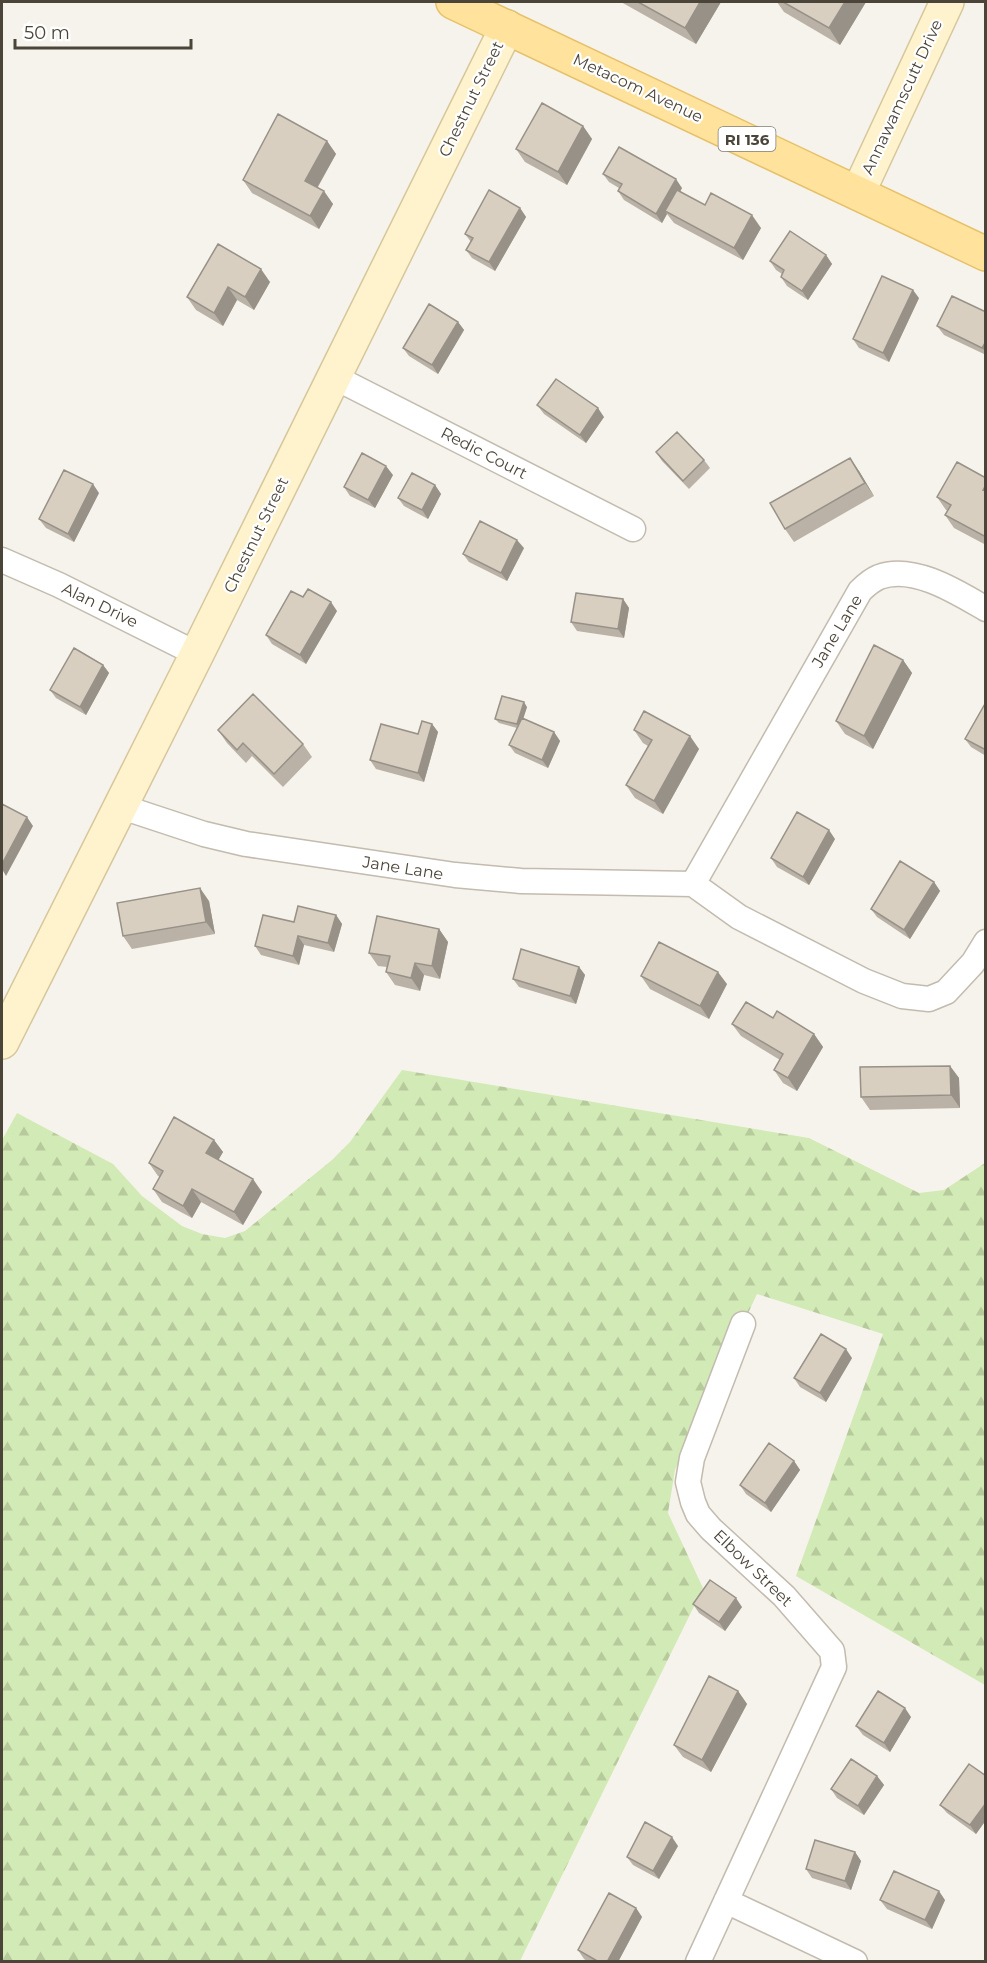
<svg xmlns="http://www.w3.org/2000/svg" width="987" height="1963" font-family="Montserrat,sans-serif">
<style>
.forest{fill:url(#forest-firs)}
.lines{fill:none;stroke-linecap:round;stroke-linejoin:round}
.street-casing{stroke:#c2bbae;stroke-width:27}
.secondary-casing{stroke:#d6c79b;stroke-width:36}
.primary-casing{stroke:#e6c16a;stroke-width:36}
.street{stroke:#fff;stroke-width:24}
.secondary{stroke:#fff3cd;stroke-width:33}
.primary{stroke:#ffe39c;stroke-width:33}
.wall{fill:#bab2a6}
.shaded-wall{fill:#979187}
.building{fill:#d8cfc1;stroke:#979187;stroke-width:1.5}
.labels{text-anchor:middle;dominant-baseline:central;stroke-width:4.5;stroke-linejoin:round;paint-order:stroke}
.shield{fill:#fff;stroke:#817c74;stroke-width:1.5}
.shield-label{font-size:15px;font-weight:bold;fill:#4b4439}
.street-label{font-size:16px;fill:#4b4439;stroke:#fff}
</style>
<defs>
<pattern id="forest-firs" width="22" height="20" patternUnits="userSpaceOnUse" patternTransform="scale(1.5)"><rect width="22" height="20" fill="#d2eab5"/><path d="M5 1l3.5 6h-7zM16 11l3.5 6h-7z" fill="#b6ca9c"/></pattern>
</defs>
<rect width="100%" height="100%" fill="#f6f3ec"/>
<!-- forest -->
<path class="forest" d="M402 1070 809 1138 919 1193 944 1190 985 1163V1685L796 1576 883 1334 757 1294 675 1470 668 1513 703 1588 520 1961 2 1962V1140L17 1113 113 1164 142 1196 182 1226 202 1234 225 1238 245 1231 332 1160 350 1142Z"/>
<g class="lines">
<defs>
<path id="street" d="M334 377 633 529
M2 560 59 585 197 654
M119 806 204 834 246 844 455 875 521 881 693 884 739 917 864 981 902 996 929 999 946 992 973 963 986 942
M693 884 860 591C865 586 872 580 879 577 913 564 957 592 986 609
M726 1901 855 1962
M698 1962 834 1667 832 1651 784 1596 711 1529 698 1514 693 1502 688 1482 692 1458 743 1324"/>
<path id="secondary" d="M858 193 947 2
M2 1042 197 654 507 27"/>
<path id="primary" d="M453 2 986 254"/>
</defs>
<!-- street casing -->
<use href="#street" class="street-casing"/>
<!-- secondary casing -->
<use href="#secondary" class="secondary-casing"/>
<!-- primary casing -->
<use href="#primary" class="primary-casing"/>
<!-- street -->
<use href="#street" class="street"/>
<!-- secondary -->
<use href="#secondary" class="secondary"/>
<!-- primary -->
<use href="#primary" class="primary"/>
</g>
<!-- wall -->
<path class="wall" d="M621 2H721L696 44Z
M777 2H866L840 45 784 12Z
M583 126 592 139 567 185 525 162 516 149Z
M327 141 336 154 318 187 333 204 319 229 252 193 243 180Z
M603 174 682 188 680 192 705 205 761 228 743 260 674 223 667 214 662 223 624 200 618 191 619 188 609 182Z
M520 208 526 217 495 271 472 258 466 250 471 242 465 234Z
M218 244 270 282 254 310 237 300 223 326 196 310 187 297Z
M826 255 832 264 808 300 787 286 781 277 782 274 776 270 770 261Z
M919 298 889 362 859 348 853 339Z
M986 312V355L944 335 937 326Z
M458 322 464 330 438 374 409 356 403 348Z
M537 405 604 417 586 443 544 414Z
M656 452 704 460 710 468 689 489 662 461Z
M859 471 874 496 794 542 785 529Z
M393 475 375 508 350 496 344 487Z
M986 478V545L954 528 945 515 948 511 946 510 937 497Z
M435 485 441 494 428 519 404 506 398 498Z
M99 493 74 542 46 528 39 519Z
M524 548 507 581 469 562 463 554Z
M623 599 629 608 624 638 577 631 571 622Z
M337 611 306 664 272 644 266 635Z
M903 660 912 673 873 749 845 734 836 721Z
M103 665 109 673 86 715 56 698 50 690Z
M986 702V756L971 747 965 739Z
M527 707 523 718 554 732 560 741 548 768 515 753 509 745 517 728 499 723 495 719Z
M432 724 438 732 424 782 376 769 370 760 418 734Z
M218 730 303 744 312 757 283 787 252 756 246 763 227 743Z
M634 730 699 749 663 814 635 798 626 785 648 746 643 743Z
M835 839 809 885 777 867 771 858Z
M934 882 940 891 910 939 877 917 871 909Z
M209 901 215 934 132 949 123 936Z
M336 915 342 924 334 952 304 945 299 965 261 955 255 946 294 922Z
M439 929 448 942 440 979 424 975 420 991 395 985 386 972 387 967 378 966 369 953Z
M579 967 585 975 576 1004 519 987 513 979Z
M641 976 727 984 709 1019 650 989Z
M773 1018 814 1034 823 1047 797 1091 783 1083 774 1070 780 1060 741 1036 732 1024Z
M950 1066 959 1078 960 1108 870 1110 861 1097Z
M214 1140 223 1152 218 1160 262 1192 243 1225 201 1202 192 1218 162 1202 153 1189 160 1177 158 1176 149 1163Z
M852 1358 826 1402 800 1387 794 1378Z
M794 1461 800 1470 771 1512 746 1494 740 1485Z
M693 1604 742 1607 725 1631 699 1613Z
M738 1691 747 1704 711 1772 683 1757 674 1745Z
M911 1717 890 1752 863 1735 856 1726Z
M877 1776 884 1785 864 1815 837 1798 831 1789Z
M986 1776V1820L976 1834 947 1813 940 1805Z
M678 1846 659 1879 633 1865 627 1857Z
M855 1852 861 1861 851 1890 812 1878 806 1869Z
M880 1900H945L932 1929 887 1909Z
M636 1908 642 1917 618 1962H589L584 1959 578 1950Z"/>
<!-- shaded-wall -->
<path class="shaded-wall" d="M700 2H721L696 44 685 28Z
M845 2H866L840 45 829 28Z
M583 126 592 139 567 185 558 172Z
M327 141 336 154 314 193 305 181Z
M676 179 682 188 668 212 665 211 667 214 662 223 656 214Z
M324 191 333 204 319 229 310 216Z
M520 208 526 217 495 271 489 262Z
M752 215 761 228 743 260 734 248Z
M826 255 832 264 808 300 802 291Z
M261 269 270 282 254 310 245 297Z
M228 287 237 300 223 326 214 313Z
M913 290 919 298 889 362 883 353Z
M458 322 464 330 438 374 432 365Z
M986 341V352L982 348Z
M598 408 604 417 586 443 580 435Z
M850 458 859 471 874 496 865 483Z
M386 466 393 475 375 508 368 500Z
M93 484 99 493 74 542 68 534Z
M435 485 441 494 428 519 422 510Z
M517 540 524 548 507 581 501 573Z
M623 599 629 608 624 638 618 629Z
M331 602 337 611 306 664 300 655Z
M903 660 912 673 873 749 864 736Z
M103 665 109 673 86 715 80 707Z
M524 702 527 707 520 729 517 724Z
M432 724 438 732 424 782 418 773Z
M554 732 560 741 548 768 542 760Z
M690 736 699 749 663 814 654 801Z
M27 817 33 826 6 876 2 869V864Z
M829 830 835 839 809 885 803 877Z
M934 882 940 891 910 939 904 930Z
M200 888 209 901 215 934 206 922Z
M336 915 342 924 334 952 328 943Z
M439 929 448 942 440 979 432 966Z
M298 936 304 945 299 965 293 956Z
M415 963 424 975 420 991 411 978Z
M579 967 585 975 576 1004 570 996Z
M718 972 727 984 709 1019 700 1006Z
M814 1034 823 1047 797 1091 788 1078Z
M950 1066 959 1078 960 1108 951 1095Z
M214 1140 223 1152 215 1166 206 1153Z
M253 1179 262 1192 243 1225 234 1212Z
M192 1189 201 1202 192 1218 183 1206Z
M846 1349 852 1358 826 1402 820 1393Z
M794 1461 800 1470 771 1512 765 1503Z
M736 1598 742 1607 725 1631 719 1622Z
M738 1691 747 1704 711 1772 702 1760Z
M905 1708 911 1717 890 1752 884 1743Z
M877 1776 884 1785 864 1815 858 1806Z
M986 1803V1820L976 1834 970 1825Z
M672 1837 678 1846 659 1879 653 1871Z
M855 1852 861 1861 851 1890 845 1881Z
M939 1891 945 1900 932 1929 925 1920Z
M636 1908 642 1917 618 1962H607Z"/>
<!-- building -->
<path class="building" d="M638 2H700L685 28Z
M783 2H845L829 28Z
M542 103 583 126 558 172 516 149Z
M278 114 327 141 305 181 324 191 310 216 243 180Z
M619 147 676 179 656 214 618 191 622 184 603 174Z
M489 190 520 208 489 262 466 250 473 238 465 234Z
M677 190 705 205 711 193 752 215 734 248 665 211Z
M790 231 826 255 802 291 781 277 784 270 770 261Z
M218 244 261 269 245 297 228 287 214 313 187 297Z
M882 276 913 290 883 353 853 339Z
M952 296 986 312V341L982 348 937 326Z
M429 304 458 322 432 365 403 348Z
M556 379 598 408 580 435 537 405Z
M677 432 704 460 683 481 656 452Z
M362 453 386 466 368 500 344 487Z
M850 458 865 483 785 529 770 503Z
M957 462 986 478V485L983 490 986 491V537L945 515 951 505 937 497Z
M64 470 93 484 68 534 39 519Z
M412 473 435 485 422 510 398 498Z
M480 521 517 540 501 573 463 554Z
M308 589 331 602 300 655 266 635 291 591 303 597Z
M576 593 623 599 618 629 571 622Z
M874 645 903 660 864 736 836 721Z
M74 648 103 665 80 707 50 690Z
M253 694 303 744 274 774 243 743 237 750 218 730Z
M502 696 524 702 517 724 495 719Z
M986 702V750L965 739Z
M644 711 690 736 654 801 626 785 652 740 634 730Z
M522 718 554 732 542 760 509 745Z
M422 721 432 724 418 773 370 760 381 724 418 734Z
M2 804 27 817 2 864Z
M797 812 829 830 803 877 771 858Z
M900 861 934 882 904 930 871 909Z
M200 888 206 922 123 936 117 903Z
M298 906 336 915 328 943 298 936 293 956 255 946 263 915 294 922Z
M377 916 439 929 432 966 415 963 411 978 386 972 390 956 369 953Z
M659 942 718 972 700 1006 641 976Z
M521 949 579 967 570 996 513 979Z
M746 1002 773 1018 777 1011 814 1034 788 1078 774 1070 783 1054 732 1024Z
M950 1066 951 1095 861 1097 860 1067Z
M174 1117 214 1140 206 1153 253 1179 234 1212 192 1189 183 1206 153 1189 163 1171 149 1163Z
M821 1334 846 1349 820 1393 794 1378Z
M769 1443 794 1461 765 1503 740 1485Z
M710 1580 736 1598 719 1622 693 1604Z
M709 1676 738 1691 702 1760 674 1745Z
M878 1691 905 1708 884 1743 856 1726Z
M851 1759 877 1776 858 1806 831 1789Z
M969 1764 986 1776V1803L970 1825 940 1805Z
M645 1822 672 1837 653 1871 627 1857Z
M815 1840 855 1852 845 1881 806 1869Z
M894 1871 939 1891 925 1920 880 1900Z
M609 1893 636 1908 607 1962H599L578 1950Z"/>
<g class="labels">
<!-- shield labels -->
<rect class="shield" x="718.5" y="127" width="57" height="24" rx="4.5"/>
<g class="shield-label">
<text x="747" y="139">RI 136</text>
</g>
<!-- street labels -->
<g class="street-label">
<text transform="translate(638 88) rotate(25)">Metacom Avenue</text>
<text transform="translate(902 97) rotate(-65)">Annawamscutt Drive</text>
<text transform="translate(471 99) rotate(-64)">Chestnut Street</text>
<text transform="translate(484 453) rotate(27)">Redic Court</text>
<text transform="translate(256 535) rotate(-64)">Chestnut Street</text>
<text transform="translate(100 605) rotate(26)">Alan Drive</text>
<text transform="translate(837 631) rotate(-59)">Jane Lane</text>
<text transform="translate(403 868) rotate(9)">Jane Lane</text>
<text transform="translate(753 1568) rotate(44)">Elbow Street</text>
</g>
</g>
<!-- border -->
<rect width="987" height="1963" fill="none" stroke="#4b4439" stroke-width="6"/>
<!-- scale -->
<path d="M15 39v9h176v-9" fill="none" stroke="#4b4439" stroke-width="3"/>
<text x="24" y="39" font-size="18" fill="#4b4439" stroke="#ffffff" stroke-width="4.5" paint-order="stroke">50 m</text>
</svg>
